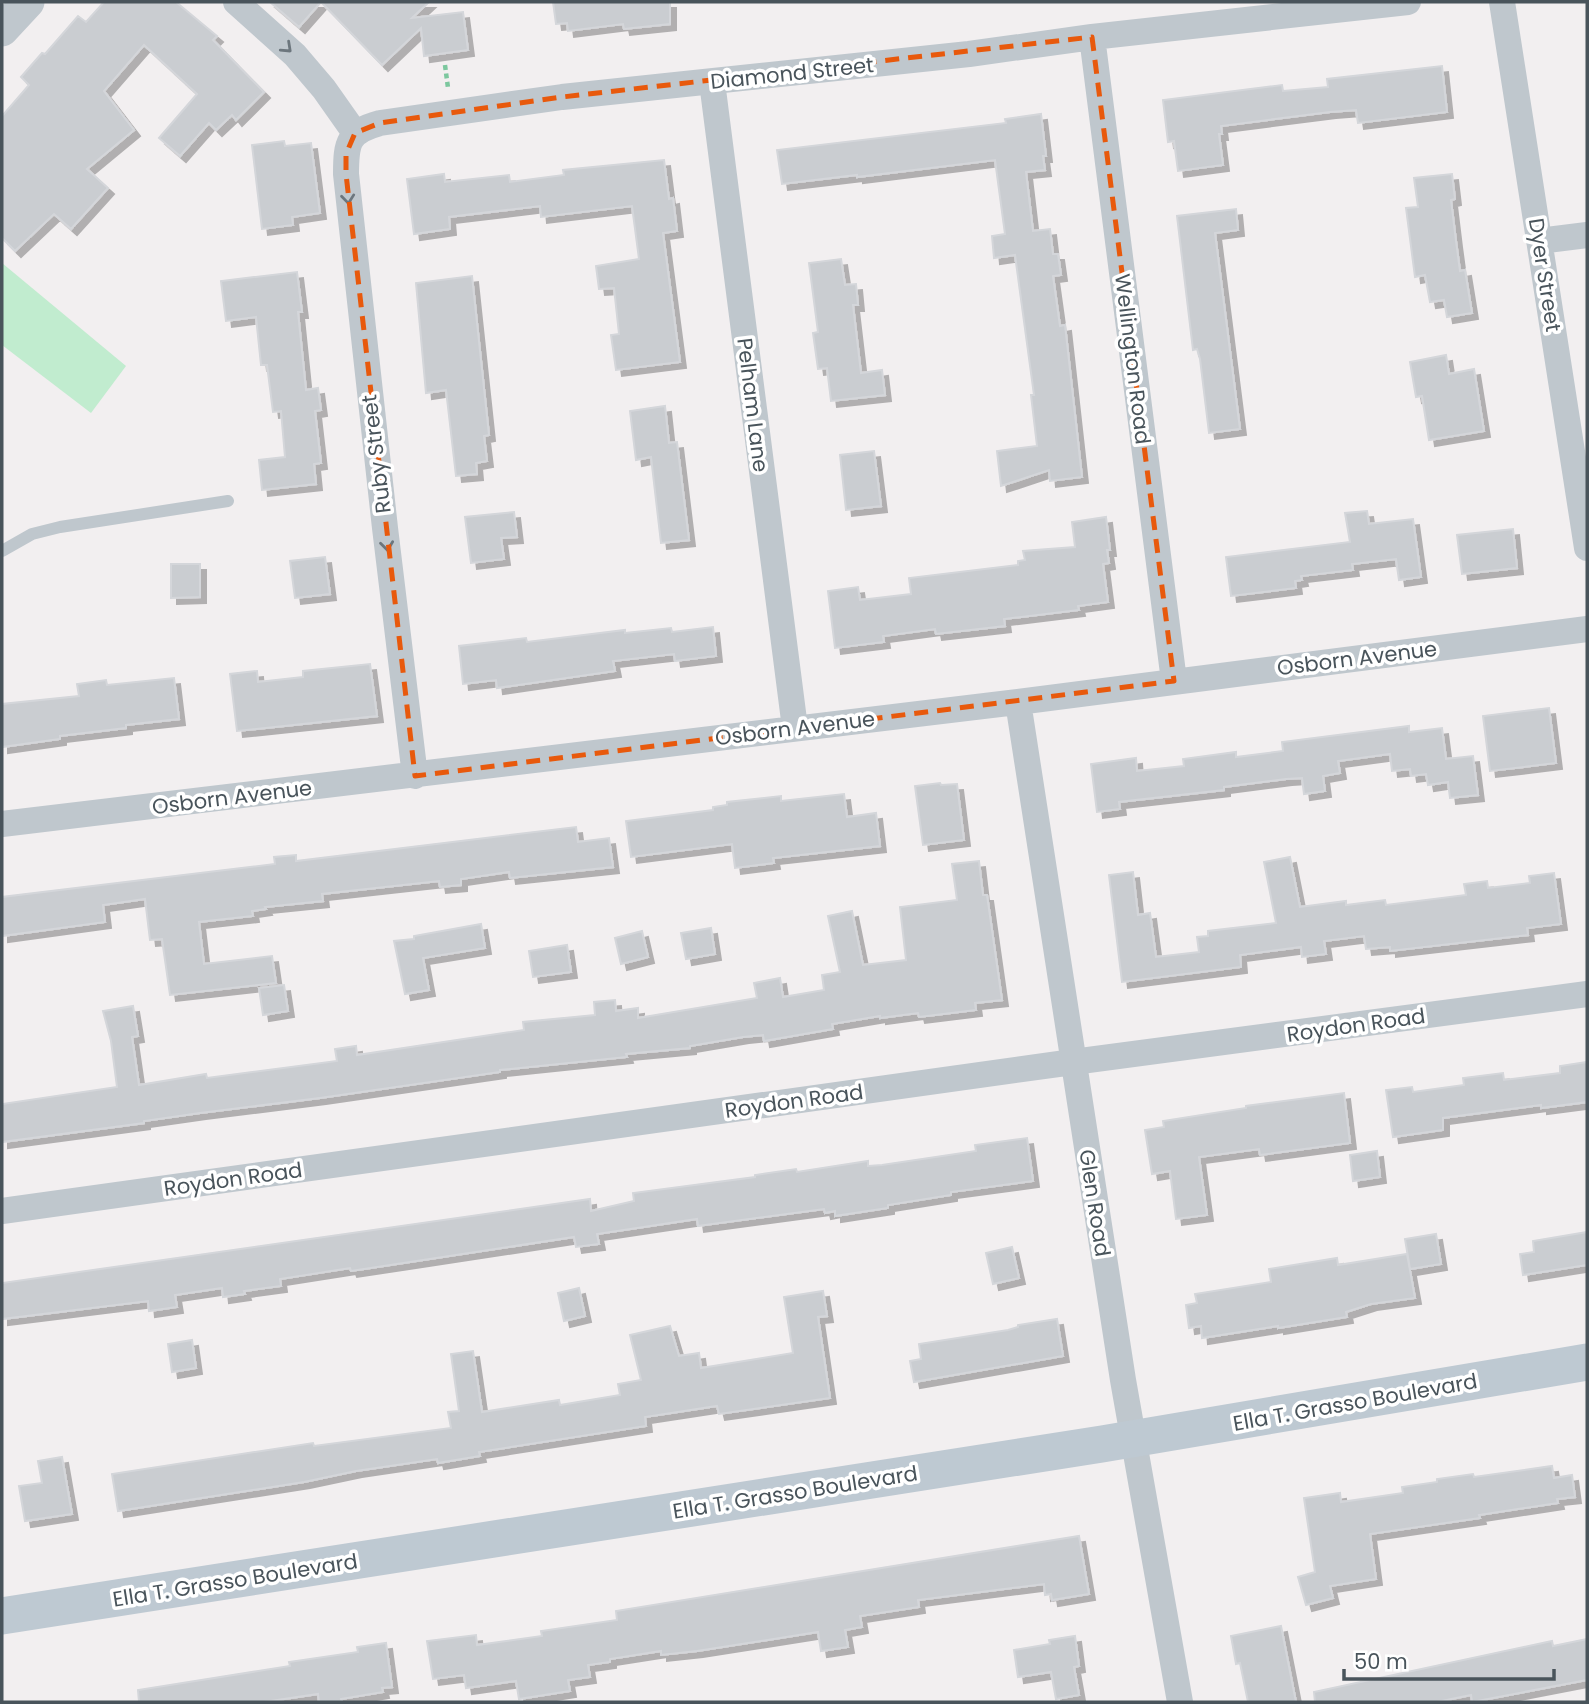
<svg xmlns="http://www.w3.org/2000/svg" width="1589" height="1704" font-family="Poppins,sans-serif">
<style>
.green{fill:#c1eccf}
.building{fill:#cacdd1;stroke:#d4d6da;stroke-width:2;filter:url(#shadow)}
.lines{fill:none;stroke-linecap:round;stroke-linejoin:round}
.path{stroke:#7cc79e;stroke-width:4.5;stroke-dasharray:5 3.5;stroke-linecap:butt}
.service{stroke:#bfc7cd;stroke-width:12}
.minor{stroke:#bfc7cd;stroke-width:26}
.tertiary{stroke:#bfc7cd;stroke-width:33}
.secondary{stroke:#bec9d2;stroke-width:37}
.oneway{stroke:#6c767d}
.marked{fill:none;stroke:#e8590c;stroke-width:5;stroke-dasharray:14 9;stroke-linejoin:round}
.labels{text-anchor:middle;dominant-baseline:central;stroke-width:7;stroke-linejoin:round;paint-order:stroke}
.street-label{font-size:21px;fill:#49545b;stroke:#fff}
</style>
<defs>
<filter id="shadow"><feDropShadow dx="6" dy="6" stdDeviation="0" flood-color="#0004"/></filter>
</defs>
<rect width="100%" height="100%" fill="#f2eff0"/>
<!-- green -->
<path class="green" d="M2 263 126 366 91 413 2 345Z"/>
<!-- building -->
<path class="building" d="M104 2H176L217 36 213 40 264 92 236 120 232 115 216 130 209 123 180 156 159 138 197 94 144 45 104 91 134 130 87 169 108 188 71 229 54 214 15 251 2 238V116L29 85 21 77 42 53 45 54 78 16 86 22Z
M270 2H429L412 18 463 12 468 50 424 56 421 28 382 65 321 2 299 27Z
M553 2H670V24L624 29 623 24 568 31 567 23 556 24Z
M1442 66 1447 112 1358 123 1356 110 1330 112 1221 126 1222 134H1219L1223 165 1178 171 1174 141 1168 142 1163 100 1282 85 1283 91 1328 87 1327 79Z
M1041 114 1046 156H1043L1045 170 1026 172 1033 231 1050 229 1053 254H1058L1061 275 1053 276 1060 326 1065 325 1082 477 1050 481 1049 470 1001 486 997 451 1037 446 1031 395H1034L1015 255 994 258 992 236 1005 234 995 160 857 177V175L782 184 777 150 1006 123 1005 119Z
M284 141 285 146 311 143 320 213 292 217 293 225 262 229 252 145Z
M664 160 669 199 673 198 677 231 663 233 680 362 616 370 611 335 619 334 614 288 599 289 596 266 639 259 632 206 541 217 540 206 449 217 450 229 414 234 407 179 444 174 445 182 509 175 510 182 564 175 563 170Z
M1452 174 1455 199 1451 200 1456 241 1460 271 1465 270 1472 313 1447 317 1444 300 1430 302 1425 275 1415 277 1406 208 1418 207 1414 178Z
M1236 209 1238 230 1215 233 1240 429 1209 433 1200 359 1197 349 1193 350 1177 216Z
M841 259 845 285 856 284 858 305H853L861 373 882 370 885 395 831 401 827 368 818 369 813 333 818 332 809 263Z
M297 272 302 312H298L306 390 318 388 321 410 315 411 321 463 314 464 316 484 262 490 259 460 285 457 281 411 273 412 267 365H261L256 317 226 321 221 281Z
M472 276 489 435 484 436 487 461 476 463 477 474 456 476 446 390 426 393 416 283Z
M1446 355 1449 374 1474 369 1484 431 1429 440 1422 396 1416 397 1410 362Z
M665 406 669 443 677 442 689 540 661 543 651 457 636 460 630 411Z
M874 451 881 506 846 510 840 455Z
M1367 511 1369 524 1413 519 1421 577 1399 580 1396 559 1352 564 1353 570 1301 576 1302 580 1295 581 1296 588 1231 596 1226 557 1350 542 1345 513Z
M514 512 517 537 501 538 504 559 471 563 465 517Z
M1106 517 1110 550H1107L1109 563 1103 564 1108 602 1078 606 1079 610 1004 619 1005 626 936 634 935 629 883 636 884 642 835 648 828 591 858 587 860 600 911 594 909 578 1018 565V561L1025 560 1023 551 1075 547 1072 522Z
M1513 529 1517 568 1462 574 1457 535Z
M325 557 330 594 295 598 290 561Z
M171 564H200V597L171 598Z
M713 627 716 656 675 661 674 654 613 661 615 671 497 688 496 680 463 684 459 646 526 638 527 642 625 630V633L671 628 672 632Z
M370 664 377 716 237 731 230 674 257 671 258 682 303 677V671Z
M174 678 179 719 126 725V728L60 736V739L2 747V704L79 696 77 684 106 680 107 685Z
M1549 708 1556 763 1490 771 1483 716Z
M1409 726V732L1442 728 1446 759 1473 756 1478 795 1450 798 1448 782 1428 785 1426 774 1411 776 1410 769 1392 771 1390 754 1338 761 1340 773 1323 776 1325 791 1304 794 1302 778 1286 779 1224 787V790L1119 802 1120 809 1097 812 1091 764 1136 758 1137 771 1184 766 1183 759 1236 752V757L1283 751 1282 742Z
M940 783 941 785 957 784 964 840 923 845 915 786Z
M844 794 847 817 876 813 880 846 773 858 774 863 735 868 732 844 631 857 626 821 713 810V807L727 805V802L781 796V801Z
M576 827 578 842 609 838 613 867 510 878 509 872 461 879V885L440 887 439 881 322 894 323 901 265 907 266 909 252 911 253 916 199 922 204 964 272 956 276 983 170 995 162 939 150 940 145 899 103 905 105 922 2 936V897L275 864 274 857 296 855V861Z
M1290 857 1300 907 1346 901V905L1385 900 1386 905 1466 895 1464 884 1487 881 1488 888 1530 883 1529 876 1554 873 1561 924 1527 928 1528 935 1390 951V947L1366 949 1364 936 1324 941 1326 954 1302 957 1301 947 1240 955 1241 967 1122 982 1109 875 1133 872 1138 915 1150 913 1156 957 1199 952 1197 937 1208 936V931L1276 923 1264 862Z
M979 861 983 895H987L1002 1000 975 1003 976 1010 919 1017 918 1013 880 1018V1016L832 1024 833 1029 764 1041 763 1035 743 1037 690 1046V1048L626 1054 627 1057 500 1070V1072L320 1098 200 1113 144 1121V1123L2 1142V1104L117 1087 111 1041 103 1011 133 1006 138 1036 132 1037 139 1085 206 1074 207 1078 337 1061 335 1049 356 1046 357 1055 524 1030 523 1022 595 1015 594 1002 615 1000 616 1011 638 1008V1018L757 998 754 983 780 978 783 997 824 990 822 975 840 972 828 916 852 911 863 965 906 960 900 907 957 900 952 864Z
M481 924 485 948 423 958 429 990 405 994 394 941 414 939V936Z
M711 928 715 954 686 959 681 933Z
M642 931 648 957 621 964 615 938Z
M567 945 571 972 533 977 529 951Z
M284 985 288 1011 263 1015 259 988Z
M1587 1062V1102L1541 1108V1105L1443 1118V1130L1393 1137 1386 1090 1412 1087 1413 1092 1464 1085 1463 1078 1503 1073 1504 1080 1560 1073V1066Z
M1344 1093 1350 1143 1260 1155 1259 1149 1199 1157 1207 1215 1176 1219 1170 1171 1152 1174 1145 1130 1164 1127 1163 1121 1246 1108V1106Z
M1027 1138 1033 1181 951 1192V1195L888 1205V1208L835 1216V1211L825 1213 824 1209 698 1226 697 1219 597 1234 599 1244 576 1247 574 1237 351 1271 350 1268 280 1279 281 1286 244 1291 245 1294 223 1297 222 1288 175 1295 177 1307 149 1311 148 1301 2 1319V1283L590 1199 591 1211 634 1201 633 1193 755 1177V1175L796 1169 797 1172 868 1161V1166L882 1165 976 1151 975 1145Z
M1377 1151 1380 1177 1353 1181 1350 1155Z
M1587 1232V1265L1523 1275 1520 1254 1534 1252 1533 1241Z
M1436 1234 1441 1264 1410 1269 1405 1239Z
M1012 1247 1019 1278 993 1284 986 1253Z
M1407 1254 1415 1298 1371 1304 1346 1312 1347 1317 1278 1328V1326L1202 1338 1201 1326 1189 1328 1186 1305 1197 1303 1195 1294 1271 1282 1269 1269 1337 1258 1338 1265Z
M579 1288 585 1316 564 1321 558 1293Z
M823 1291 827 1316 818 1317 830 1398 719 1414 717 1406 645 1417 646 1426 479 1452 480 1456 438 1463 437 1459 356 1471 304 1482 118 1511 112 1474 313 1443 314 1446 451 1428 448 1412 459 1411 451 1354 473 1351 482 1412 559 1400 560 1405 620 1395 618 1384 641 1380 630 1335 670 1326 679 1356 699 1353 701 1368 793 1353 784 1297Z
M1057 1319 1063 1356 914 1382 910 1361 921 1359 919 1344 1008 1330 1018 1327V1325Z
M192 1340 196 1368 172 1372 168 1344Z
M62 1457 72 1514 25 1521 19 1486 42 1483 38 1461Z
M1552 1466 1554 1478 1572 1475 1575 1497 1557 1499 1558 1503 1479 1515 1480 1518 1370 1534 1376 1579 1330 1586 1333 1598 1306 1605 1298 1577 1315 1572 1304 1498 1340 1493 1341 1502 1403 1493 1402 1487 1437 1482V1479L1473 1474 1474 1477Z
M1079 1536 1089 1594 1052 1600 1051 1594 1045 1595 1044 1584 918 1600 919 1607 860 1616 862 1627 845 1630 848 1647 821 1651 818 1632 697 1651 661 1655V1651L610 1659V1662L588 1665 590 1677 568 1680 570 1691 519 1699 516 1681 466 1688 464 1675 433 1679 427 1641 476 1635 477 1645 542 1636 541 1631 617 1620 616 1611Z
M1281 1626 1296 1702H1248L1240 1663 1236 1664 1231 1636Z
M1075 1636 1079 1666 1074 1667 1079 1695 1056 1699 1051 1672 1018 1677 1014 1650 1050 1644 1049 1640Z
M1587 1639V1680L1472 1702 1471 1695 1437 1702H1315L1314 1692 1552 1641 1553 1646Z
M386 1643 392 1687 382 1688 383 1692 341 1699 342 1702H319L318 1694 264 1702H139L138 1690 290 1666 289 1662 358 1652 357 1647Z"/>
<g class="lines">
<!-- path -->
<path class="path" d="M445 65 448 88"/>
<!-- service -->
<path class="service" d="M2 551 32 534 60 527 228 501"/>
<!-- minor -->
<path class="minor" d="M236 2 295 55 324 89 355 133
M1502 2 1587 548
M1092 37 1174 681
M712 82 795 728
M1539 241 1587 235
M1018 702 1123 1380 1180 1702
M415 776 385 528 346 174C346 142 348 132 380 123L562 97 969 54 1092 37 1408 2
M2 824 1018 702 1587 629
M2 1211 1073 1062 1587 994"/>
<!-- tertiary -->
<path class="tertiary" d="M2 30 28 2"/>
<!-- secondary -->
<path class="secondary" d="M2 1616 1102 1444 1587 1362"/>
</g>
<!-- one-way arrows -->
<defs><path id="oneway-chevron" d="M-2-3.5L2.5 0L-2 3.5" fill="none" stroke-width="1.6" stroke-linecap="round" stroke-linejoin="round" transform="scale(1.75)"/></defs>
<g class="oneway">
<use href="#oneway-chevron" transform="translate(287 48) rotate(43)"/>
<use href="#oneway-chevron" transform="translate(348 199) rotate(84)"/>
<use href="#oneway-chevron" transform="translate(387 546) rotate(83)"/>
</g>
<!-- marked area -->
<path class="marked" d="M1092 37 1174 681 415 776 346 174V154L355 133 380 123 562 97Z"/>
<g class="labels">
<!-- street labels -->
<g class="street-label">
<text transform="translate(792 73) rotate(-6)">Diamond Street</text>
<text transform="translate(1545 275) rotate(81)">Dyer Street</text>
<text transform="translate(1133 359) rotate(83)">Wellington Road</text>
<text transform="translate(753 405) rotate(83)">Pelham Lane</text>
<text transform="translate(376 454) rotate(-97)">Ruby Street</text>
<text transform="translate(1357 658) rotate(-7)">Osborn Avenue</text>
<text transform="translate(795 728) rotate(-7)">Osborn Avenue</text>
<text transform="translate(232 797) rotate(-7)">Osborn Avenue</text>
<text transform="translate(1356 1025) rotate(-8)">Roydon Road</text>
<text transform="translate(794 1101) rotate(-8)">Roydon Road</text>
<text transform="translate(233 1179) rotate(-8)">Roydon Road</text>
<text transform="translate(1095 1203) rotate(81)">Glen Road</text>
<text transform="translate(1355 1402) rotate(-10)">Ella T. Grasso Boulevard</text>
<text transform="translate(795 1492) rotate(-9)">Ella T. Grasso Boulevard</text>
<text transform="translate(235 1580) rotate(-9)">Ella T. Grasso Boulevard</text>
</g>
</g>
<!-- border -->
<rect width="1589" height="1704" fill="none" stroke="#49545b" stroke-width="7"/>
<!-- scale -->
<path d="M1344 1669v10h210v-10" fill="none" stroke="#49545b" stroke-width="3.5"/>
<text x="1354" y="1669" font-size="21" fill="#49545b" stroke="#ffffff" stroke-width="5" paint-order="stroke">50 m</text>
</svg>
